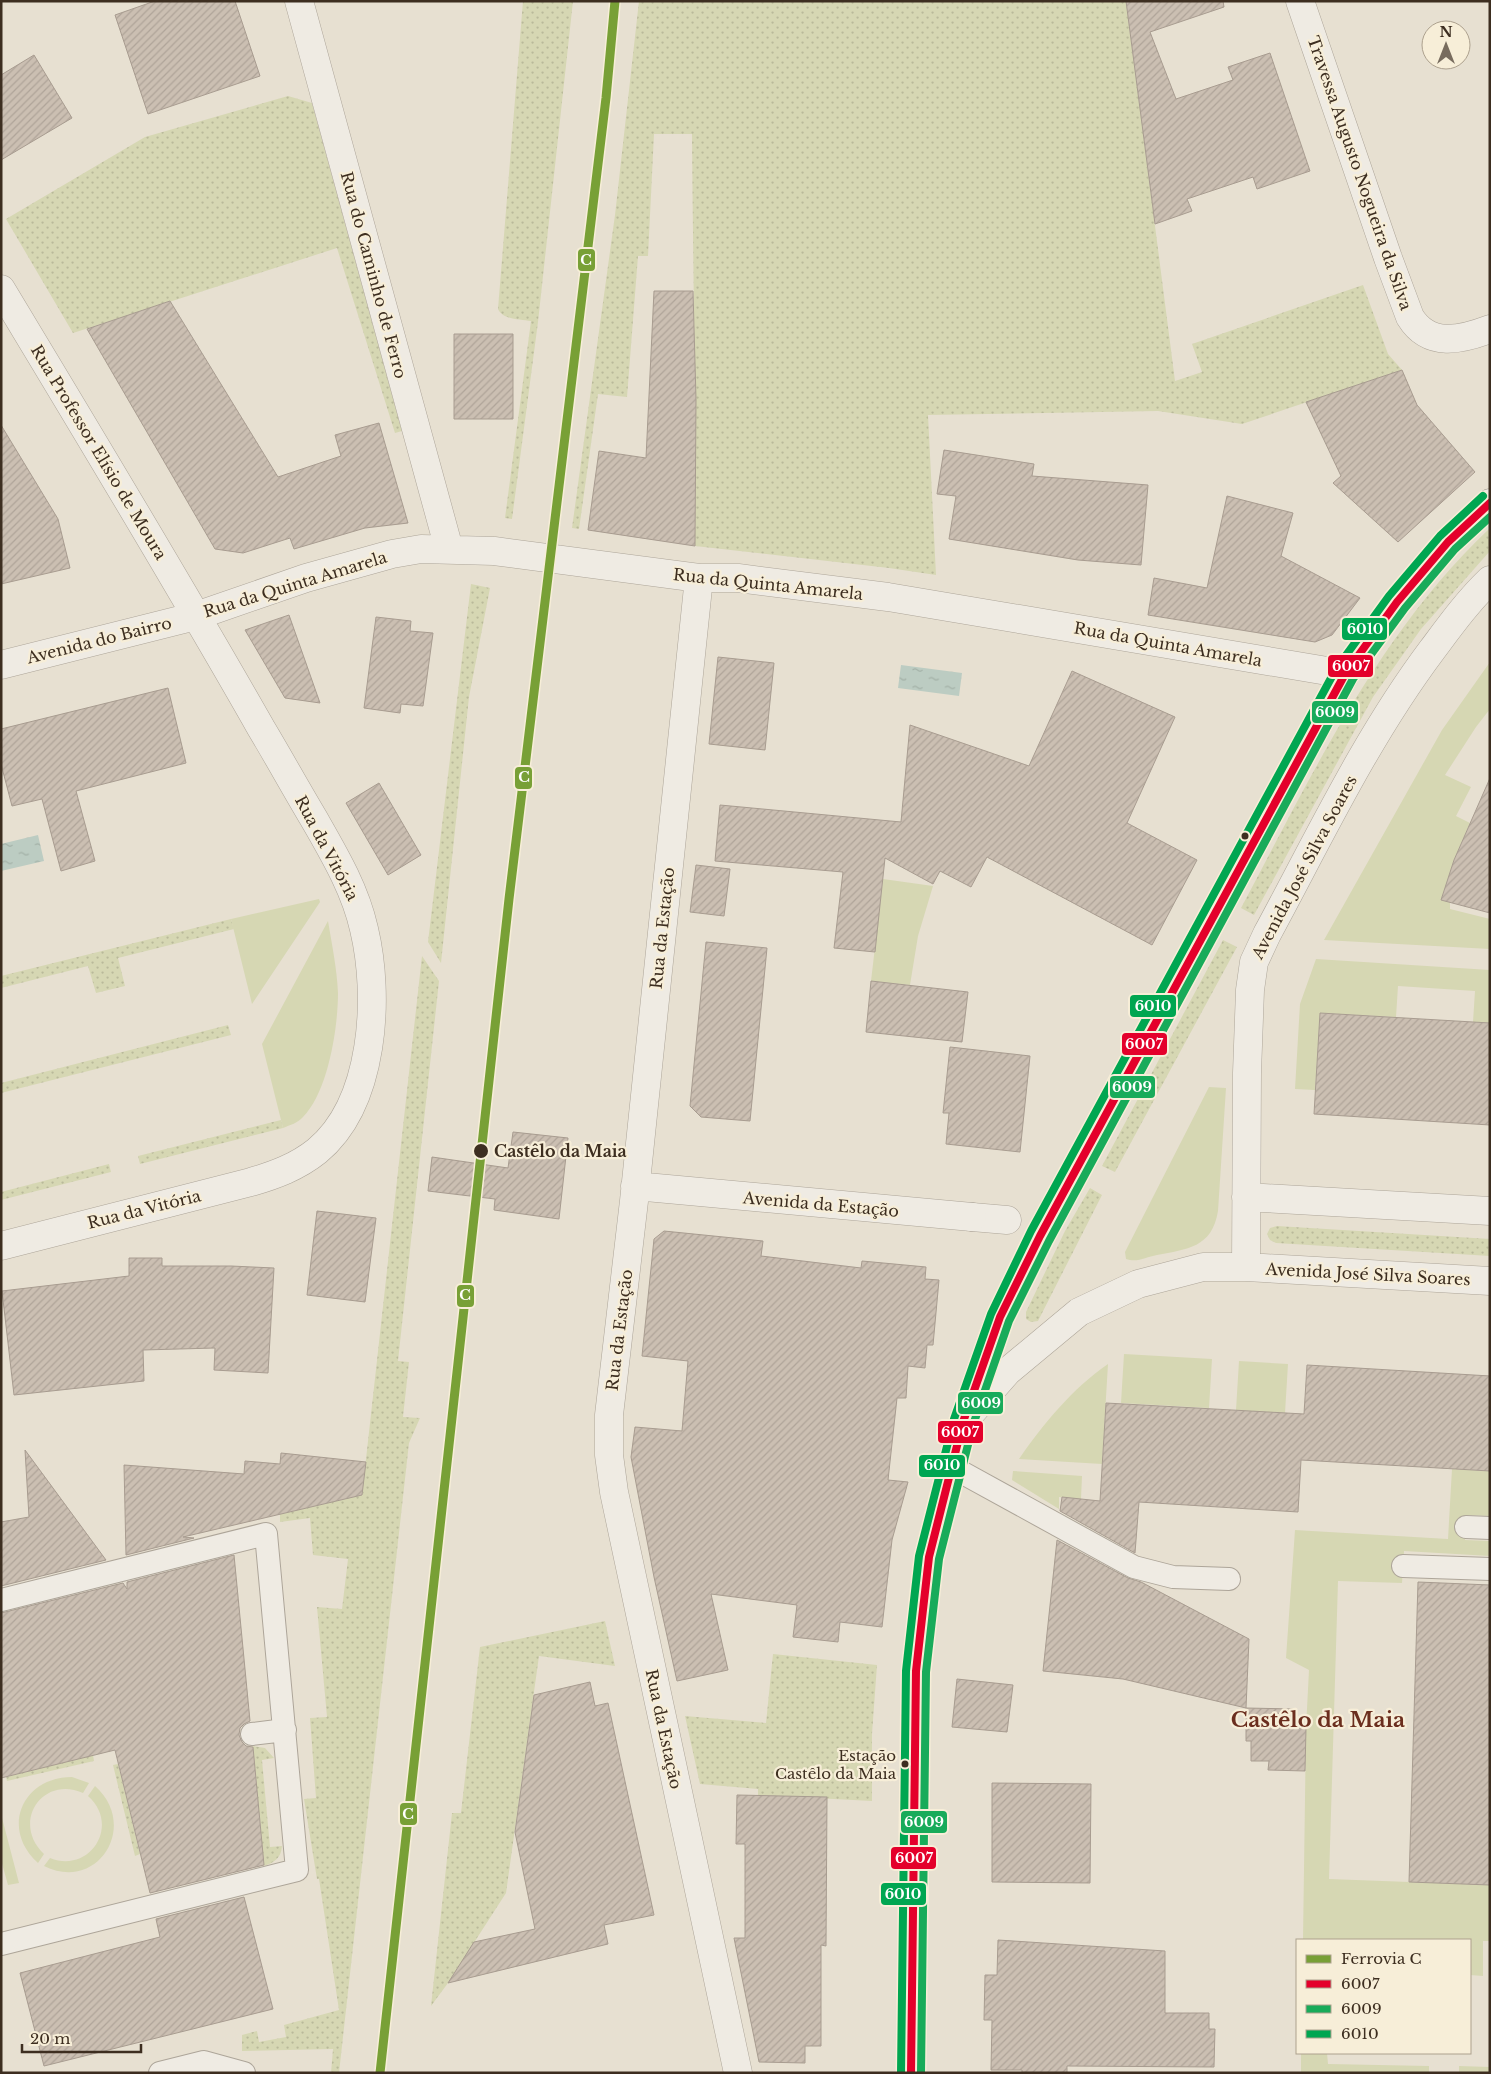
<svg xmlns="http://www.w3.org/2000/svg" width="1491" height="2074" font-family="'Libre Baskerville',serif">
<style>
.grass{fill:url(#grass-dots)}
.garden{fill:#d6d7b3}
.water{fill:url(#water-ripples)}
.building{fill:url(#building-hatch);stroke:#a89c90}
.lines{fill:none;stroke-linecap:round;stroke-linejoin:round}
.service-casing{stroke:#ada599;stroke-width:24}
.pedestrian-casing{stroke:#ada599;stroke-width:29}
.minor-casing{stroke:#ada599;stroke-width:29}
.tertiary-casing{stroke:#ada599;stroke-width:29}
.secondary-casing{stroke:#9c958a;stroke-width:29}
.service{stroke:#efebe3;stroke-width:22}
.pedestrian{stroke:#efebe3;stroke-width:28}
.minor{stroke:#efebe3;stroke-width:28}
.tertiary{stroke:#efebe3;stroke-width:28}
.secondary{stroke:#efebe3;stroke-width:28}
.bus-1-casing{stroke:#f7eed8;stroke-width:11}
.bus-2-casing{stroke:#f7eed8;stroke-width:11}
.bus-3-casing{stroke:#f7eed8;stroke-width:11}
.bus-1{stroke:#e4002b;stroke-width:8}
.bus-2{stroke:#18ab5a;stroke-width:8}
.bus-3{stroke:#00a651;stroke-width:8}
.rail-1-casing{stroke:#f7eed8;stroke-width:12}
.rail-1{stroke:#78a036;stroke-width:9}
.bus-dot{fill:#3d2e20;stroke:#f7eed8;stroke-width:2}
.labels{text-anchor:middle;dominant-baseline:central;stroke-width:4.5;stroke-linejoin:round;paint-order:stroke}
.bus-label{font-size:15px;fill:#3d2e20;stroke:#f7eed8;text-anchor:end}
.street-label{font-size:16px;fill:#3d2e20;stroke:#f7eed8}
.stop-label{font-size:16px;font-weight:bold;fill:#3d2e20;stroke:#f7eed8;text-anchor:start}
.district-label{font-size:21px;font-weight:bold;fill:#6b2e1e;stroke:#f7eed8}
.line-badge{stroke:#f7eed8;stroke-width:2}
.badge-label{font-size:14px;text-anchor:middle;font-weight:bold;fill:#fff}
</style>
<defs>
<pattern id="grass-dots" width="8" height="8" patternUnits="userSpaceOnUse" patternTransform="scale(1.25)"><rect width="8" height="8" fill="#d6d7b3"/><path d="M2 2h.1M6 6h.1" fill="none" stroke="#b9b99a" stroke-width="1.8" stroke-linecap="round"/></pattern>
<pattern id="water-ripples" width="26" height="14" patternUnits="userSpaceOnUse" patternTransform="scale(1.25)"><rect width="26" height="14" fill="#bcccc2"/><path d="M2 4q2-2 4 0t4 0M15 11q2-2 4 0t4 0" fill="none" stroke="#a2b0a6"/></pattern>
<pattern id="building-hatch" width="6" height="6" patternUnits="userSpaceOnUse" patternTransform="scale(1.25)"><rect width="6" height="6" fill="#cbbfb2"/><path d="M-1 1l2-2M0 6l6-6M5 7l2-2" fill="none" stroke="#afa499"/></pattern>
</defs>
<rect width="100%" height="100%" fill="#e7e0d1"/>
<!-- grass -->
<path class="grass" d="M523 1H573L538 322 512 519 505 518 531 321C520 319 503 320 498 309Z
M639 1H1126L1175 381 1202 372 1192 344 1363 285 1388 354 1402 370 1242 424 1158 411 928 415 936 575 889 568 695 546C696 409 693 271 692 134H654L648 256H638L627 397 598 394 579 529 572 528 615 215Z
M288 96 312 103 402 431 395 433 337 248 73 333 6 219 145 137Z
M1490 528V551L1421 629 1373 697 1254 915 1241 908C1313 773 1378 634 1490 528Z
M471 584 490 588 469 697 441 963 428 942Z
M231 919 234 929 118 958 125 986 96 993 88 966 1 988V976Z
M1223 940 1237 947 1115 1172 1102 1166Z
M422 956 439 981 398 1361 409 1362 403 1417 420 1418 409 1443 339 2073H331L333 2049 242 2051V2035L257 2031 259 2042 286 2037 284 2025 339 2010 319 1879H317L304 1799 316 1798 310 1718 327 1717 317 1607 342 1609 348 1559 313 1555 310 1518 280 1522V1514L362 1495Z
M228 1025 231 1035 1 1093V1083Z
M281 1120 283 1128 140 1164 138 1156Z
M109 1164 111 1172 1 1200V1192Z
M1090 1188 1102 1195 1038 1321 1031 1322 1026 1319V1312L1065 1231Z
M1277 1226 1490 1239V1256L1276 1243 1270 1240 1267 1234 1270 1228Z
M605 1621 615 1666 539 1656 506 1893 448 1983 431 2006 452 1813H461L480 1647Z
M773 1654 877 1665 872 1734V1801L758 1795V1789L700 1784 685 1716 766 1723Z
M253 1746 265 1748 274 1758 262 1760 270 1847 282 1846C281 1858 275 1862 264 1866Z
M93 1755 94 1761 7 1781 6 1777Z
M118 1764 140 1854 135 1856 113 1765Z"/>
<!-- garden -->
<path class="garden" d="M1490 662V709L1476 727 1445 775 1471 787 1456 816 1470 823 1454 860 1441 900 1450 902V909L1490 919V949L1324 940 1442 730Z
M883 879 933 886 918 936 910 985 871 981Z
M319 899 320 902 252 1004 231 919Z
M328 921C332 945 337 969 338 993 338 1028 328 1092 303 1117 298 1123 290 1125 283 1128L262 1044Z
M1316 959 1490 970V1023L1473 1022 1475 991 1398 986 1396 1017 1320 1013 1315 1090 1295 1089 1300 1004Z
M1209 1087 1226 1088 1218 1211C1212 1248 1187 1249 1157 1255 1146 1257 1137 1263 1126 1259L1125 1252Z
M1124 1354 1212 1359 1209 1408 1121 1403Z
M1239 1361 1288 1364 1285 1413 1236 1410Z
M1108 1364 1102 1464 1019 1459C1044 1423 1072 1389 1108 1364Z
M1452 1469 1490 1471V1516L1466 1515 1465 1540 1490 1541V1556L1404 1551 1402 1583 1338 1581 1329 1879 1490 1885V1941H1483V1976L1470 1975V1940H1303L1306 1728 1309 1670 1286 1658 1295 1530 1448 1539Z
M1013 1471 1082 1476 1081 1499 1059 1497V1509L1012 1480Z
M72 1777 89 1783 83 1793C42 1775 11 1823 44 1854L38 1863C0 1829 22 1777 72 1777Z
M95 1786C140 1826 97 1893 44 1866L50 1858C90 1874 121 1825 88 1796Z
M1 1814 19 1883 8 1885 1 1860Z
M1301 2053H1327L1328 2064 1429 2066V2073H1301Z
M1459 2066 1490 2067V2073H1459Z"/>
<!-- water -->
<path class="water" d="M901 665 962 673 959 696 898 688Z
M38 835 44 861 1 871V844Z"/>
<!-- building -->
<path class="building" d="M155 1H235L260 76 148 114 115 15Z
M1126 1H1223L1224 7 1150 32 1176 99 1233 80 1228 67 1270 53 1310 171 1257 189 1253 177 1187 199 1192 211 1155 224Z
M34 55 72 118 1 160V75Z
M654 291H693L696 399 695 546 588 530 599 451 646 458Z
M170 301 278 477 341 456 335 435 379 423 408 523 365 528 294 549 290 538 243 553 215 549 87 329Z
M454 334H513V419H454Z
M1402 370 1417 405 1475 472 1398 542 1333 483 1341 476 1306 402Z
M1 425 58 519 70 568 1 584Z
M944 450 1034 464 1032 476 1148 485 1141 565 1078 560 949 539 956 496 937 494Z
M1227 496 1293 513 1281 556 1360 598 1332 635 1315 642 1148 615 1154 578 1207 588Z
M289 615 320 703 285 698 245 630Z
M376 617 411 621 410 631 433 633 423 706 401 704 400 713 364 708Z
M718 657 774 663 765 750 709 744Z
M1072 671 1175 717 1127 823 1197 860 1152 945 987 857 971 887 940 871 933 884 885 858 875 952 834 948 843 872 715 861 720 805 901 822 910 725 1029 766Z
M168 688 186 763 76 791 95 861 61 871 42 799 12 806 1 764V729Z
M1490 778V913L1441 900 1454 860Z
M379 783 421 855 388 875 346 803Z
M696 865 730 869 724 916 690 912Z
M706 942 767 948 750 1121 701 1117 690 1106Z
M871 981 968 992 962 1042 866 1032Z
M1320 1013 1490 1023V1125L1314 1114Z
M950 1047 1030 1056 1020 1152 946 1144 949 1113H943Z
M513 1132 568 1138 559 1219 494 1210 495 1199 428 1191 432 1157 508 1168Z
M317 1211 376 1218 365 1302 307 1295Z
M664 1231 763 1241 761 1256 861 1268 862 1261 926 1267 925 1279 939 1280 933 1345H927L925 1368 908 1366 906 1398H897L888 1480 908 1482 892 1540 882 1627 840 1622 838 1642 793 1637 797 1605 711 1594 728 1670 677 1681 654 1577 631 1457 635 1427 682 1431 688 1361 642 1356 654 1239Z
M129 1258H162V1266H231L274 1268 268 1373 214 1370 215 1348 143 1350 144 1381 14 1395 2 1291 129 1276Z
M1307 1365 1490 1376V1471L1301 1460 1298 1512 1139 1502 1135 1553 1060 1511 1062 1497 1100 1501 1106 1403 1304 1414Z
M25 1450 106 1560 1 1586V1522L29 1517Z
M281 1453 366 1462 362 1495 183 1537 194 1538 126 1555 124 1465 244 1474 245 1461 280 1464Z
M1057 1540 1128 1578 1141 1582 1249 1639 1246 1708 1123 1679 1043 1671Z
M234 1555 250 1721 244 1724 240 1728 239 1735 242 1742 246 1746 253 1747 264 1865 150 1893 115 1750 1 1778V1613L123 1583 127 1589V1582Z
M1418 1582 1490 1585V1885L1409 1882Z
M957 1679 1013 1685 1007 1732 952 1727Z
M590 1682 595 1706 608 1703 654 1915 604 1925 608 1944 448 1983 474 1942 535 1929 515 1832 534 1695Z
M1246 1708 1294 1709V1728H1306L1305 1771 1268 1770 1269 1761H1251V1741H1246Z
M992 1783 1091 1784 1090 1883 992 1882Z
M737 1795 827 1797 826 1946 821 1945V2046H805V2063L759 2062 734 1938H745V1844H736Z
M244 1897 273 2009 44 2066 20 1973 160 1937 156 1919Z
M998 1940 1165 1951V2013H1209V2029H1215L1214 2067 1067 2066V2073H1022V2070H991L992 2020H984L985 1975H997Z"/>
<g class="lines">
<defs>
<path id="service" d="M952 1467 1134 1567 1173 1577 1229 1579
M1466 1527 1490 1528
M1403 1566 1490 1569
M1 1600 266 1534 297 1870 1 1944
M252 1734 285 1730
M160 2073 204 2062 244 2073"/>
<path id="pedestrian" d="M972 1217 1007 1220"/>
<path id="minor" d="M299 1 449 549
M1300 1 1388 258 1410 317C1429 348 1461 340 1490 329
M699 578 634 1201 609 1415V1455L614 1492 738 2073
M196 616 306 578 392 554 421 549 494 551 699 578H738L888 597 1345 674
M635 1186 972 1217
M1246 1197 1490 1211
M1246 1267 1247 1073 1250 990 1254 962 1267 934C1319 838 1366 738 1432 650 1450 626 1468 601 1490 580
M963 1422 1008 1371 1079 1312 1138 1284 1203 1267H1246L1490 1281"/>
<path id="tertiary" d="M1 289C89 435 177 580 261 728 279 758 296 789 314 819 334 854 355 889 364 929 380 996 375 1103 317 1151 297 1167 275 1175 251 1182L1 1246
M1 665 196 616"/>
<path id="secondary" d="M911 2073 916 1671 929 1557 963 1422 1000 1317 1040 1236 1345 674 1397 602 1448 542 1490 503"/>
</defs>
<!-- service casing -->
<use href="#service" class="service-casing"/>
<!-- pedestrian casing -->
<use href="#pedestrian" class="pedestrian-casing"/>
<!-- minor casing -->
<use href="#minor" class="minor-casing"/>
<!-- tertiary casing -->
<use href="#tertiary" class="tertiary-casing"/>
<!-- secondary casing -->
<use href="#secondary" class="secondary-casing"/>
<!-- service -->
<use href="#service" class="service"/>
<!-- pedestrian -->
<use href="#pedestrian" class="pedestrian"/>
<!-- minor -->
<use href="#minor" class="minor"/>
<!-- tertiary -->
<use href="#tertiary" class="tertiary"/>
<!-- secondary -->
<use href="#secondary" class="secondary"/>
<defs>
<path id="bus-1" d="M911 2073 916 1671 929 1557 963 1422 1000 1317 1040 1236 1345 674 1397 602 1448 542 1490 503"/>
<path id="bus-2" d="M921 2073 926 1672 939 1559 973 1425 1009 1321 1049 1241 1353 679 1405 608 1455 549 1490 517"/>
<path id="bus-3" d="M901 2073 906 1671 919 1556 954 1419 991 1314 1031 1231 1336 669 1389 596 1440 536 1483 496"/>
</defs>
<!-- bus-1 casing -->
<use href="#bus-1" class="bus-1-casing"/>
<!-- bus-2 casing -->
<use href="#bus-2" class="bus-2-casing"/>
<!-- bus-3 casing -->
<use href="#bus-3" class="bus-3-casing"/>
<!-- bus-1 -->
<use href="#bus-1" class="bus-1"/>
<!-- bus-2 -->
<use href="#bus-2" class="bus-2"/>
<!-- bus-3 -->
<use href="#bus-3" class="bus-3"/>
<defs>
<path id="rail-1" d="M380 2073 509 899 606 98 615 1"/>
</defs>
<!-- rail-1 casing -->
<use href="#rail-1" class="rail-1-casing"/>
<!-- rail-1 -->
<use href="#rail-1" class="rail-1"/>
</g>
<!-- markers -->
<g class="bus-dot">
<circle cx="1245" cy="836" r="4.5"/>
<circle cx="481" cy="1151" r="8"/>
<circle cx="905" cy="1764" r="4.5"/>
</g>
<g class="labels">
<!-- bus labels -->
<g class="bus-label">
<text x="896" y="1755">Estação<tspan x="896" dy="18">Castêlo da Maia</tspan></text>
</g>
<!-- street labels -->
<g class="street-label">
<text transform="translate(1360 173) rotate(71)">Travessa Augusto Nogueira da Silva</text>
<text transform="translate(374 275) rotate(75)">Rua do Caminho de Ferro</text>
<text transform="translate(99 452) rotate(59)">Rua Professor Elísio de Moura</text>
<text transform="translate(295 584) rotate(-17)">Rua da Quinta Amarela</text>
<text transform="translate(768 584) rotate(6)">Rua da Quinta Amarela</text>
<text transform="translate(99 640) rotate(-14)">Avenida do Bairro</text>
<text transform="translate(1168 644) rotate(10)">Rua da Quinta Amarela</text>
<text transform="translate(327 848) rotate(62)">Rua da Vitória</text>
<text transform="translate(1304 867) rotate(-62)">Avenida José Silva Soares</text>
<text transform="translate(662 928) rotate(-84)">Rua da Estação</text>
<text transform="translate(821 1204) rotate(5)">Avenida da Estação</text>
<text transform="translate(144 1209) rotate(-14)">Rua da Vitória</text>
<text transform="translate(1368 1274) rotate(3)">Avenida José Silva Soares</text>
<text transform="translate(619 1330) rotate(-83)">Rua da Estação</text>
<text transform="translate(664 1729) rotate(78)">Rua da Estação</text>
</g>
<!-- stop labels -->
<g class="stop-label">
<text x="494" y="1151">Castêlo da Maia</text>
</g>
<!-- district labels -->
<g class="district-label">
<text x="1318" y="1720">Castêlo da Maia</text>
</g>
</g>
<g class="line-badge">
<rect x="577" y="248" width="19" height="24" rx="5" fill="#78a036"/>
<rect x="1341" y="617" width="47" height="24" rx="5" fill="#00a651"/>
<rect x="1327" y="654" width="47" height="24" rx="5" fill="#e4002b"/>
<rect x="1311" y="700" width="48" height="24" rx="5" fill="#18ab5a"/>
<rect x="514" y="766" width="19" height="24" rx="5" fill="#78a036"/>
<rect x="1129" y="994" width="48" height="24" rx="5" fill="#00a651"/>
<rect x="1121" y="1032" width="47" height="24" rx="5" fill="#e4002b"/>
<rect x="1109" y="1075" width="47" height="24" rx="5" fill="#18ab5a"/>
<rect x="456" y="1284" width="19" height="24" rx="5" fill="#78a036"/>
<rect x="957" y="1391" width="47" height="24" rx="5" fill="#18ab5a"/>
<rect x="937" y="1420" width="47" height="24" rx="5" fill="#e4002b"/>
<rect x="918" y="1454" width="48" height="24" rx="5" fill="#00a651"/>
<rect x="399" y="1802" width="19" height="24" rx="5" fill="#78a036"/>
<rect x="900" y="1810" width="48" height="24" rx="5" fill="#18ab5a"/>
<rect x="890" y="1846" width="47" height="24" rx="5" fill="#e4002b"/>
<rect x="880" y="1882" width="47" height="24" rx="5" fill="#00a651"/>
</g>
<g class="badge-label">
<text x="586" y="265">C</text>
<text x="1365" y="634">6010</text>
<text x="1351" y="671">6007</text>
<text x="1335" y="717">6009</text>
<text x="524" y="782">C</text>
<text x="1153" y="1011">6010</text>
<text x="1144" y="1049">6007</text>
<text x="1132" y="1092">6009</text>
<text x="465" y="1300">C</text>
<text x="981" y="1408">6009</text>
<text x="960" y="1437">6007</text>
<text x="942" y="1470">6010</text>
<text x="408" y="1819">C</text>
<text x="924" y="1827">6009</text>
<text x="914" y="1863">6007</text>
<text x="903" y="1899">6010</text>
</g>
<!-- border -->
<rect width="1491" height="2074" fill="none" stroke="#3d2e20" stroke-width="5"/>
<!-- legend -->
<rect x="1296" y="1939" width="175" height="115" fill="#f7eed8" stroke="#ada18e"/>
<rect x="1306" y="1955" width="25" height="8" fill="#78a036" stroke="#ada18e"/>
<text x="1341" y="1964" font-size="15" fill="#3d2e20">Ferrovia C</text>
<rect x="1306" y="1980" width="25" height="8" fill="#e4002b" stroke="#ada18e"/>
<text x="1341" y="1989" font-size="15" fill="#3d2e20">6007</text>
<rect x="1306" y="2005" width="25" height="8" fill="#18ab5a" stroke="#ada18e"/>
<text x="1341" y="2014" font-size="15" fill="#3d2e20">6009</text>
<rect x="1306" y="2030" width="25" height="8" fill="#00a651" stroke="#ada18e"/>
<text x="1341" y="2039" font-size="15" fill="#3d2e20">6010</text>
<!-- north arrow -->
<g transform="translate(1446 45)"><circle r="24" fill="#f7eed8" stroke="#ada18e"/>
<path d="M0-4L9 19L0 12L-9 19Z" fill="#786c5e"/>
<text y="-8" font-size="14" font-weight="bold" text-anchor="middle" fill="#3d2e20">N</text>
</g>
<!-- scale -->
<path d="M22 2044v8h119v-8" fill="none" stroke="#3d2e20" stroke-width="2.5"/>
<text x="30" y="2044" font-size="15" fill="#3d2e20" stroke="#f7eed8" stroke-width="4" paint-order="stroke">20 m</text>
</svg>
